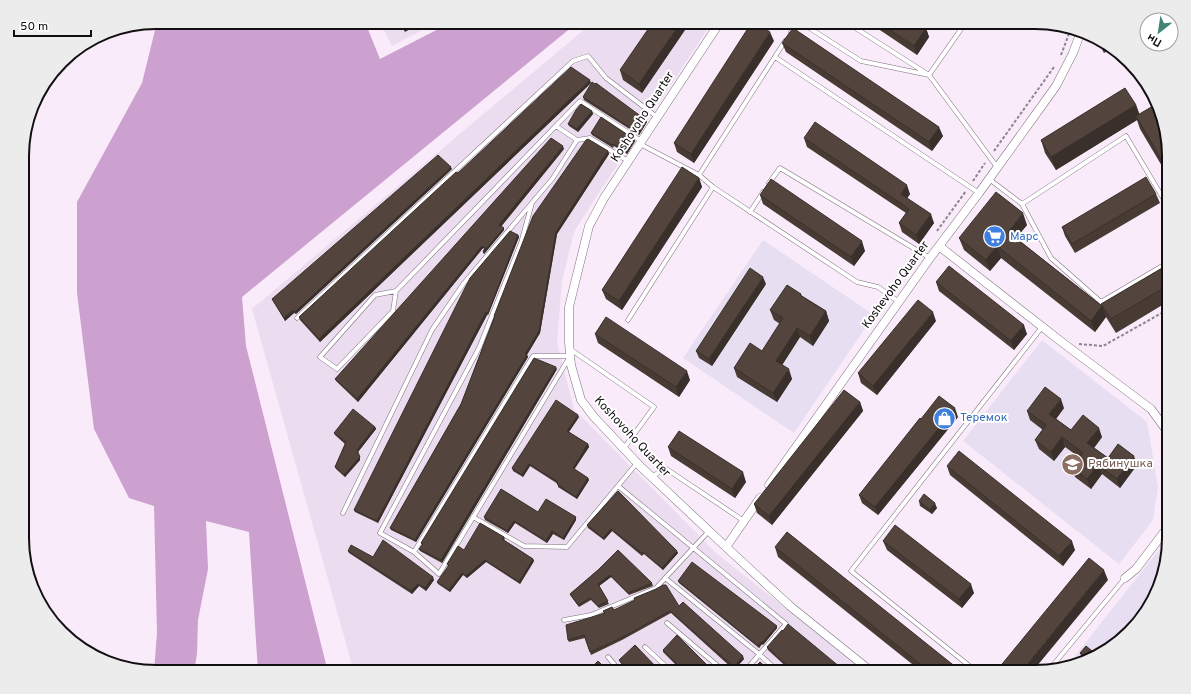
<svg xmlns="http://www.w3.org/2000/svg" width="1191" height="694" font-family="Overpass,sans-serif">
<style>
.industrial{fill:#ebddef}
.education{fill:#e7def2}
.forest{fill:#cca0cf}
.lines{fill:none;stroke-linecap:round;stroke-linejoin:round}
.lane-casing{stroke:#7c707d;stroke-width:5}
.street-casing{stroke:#7c707d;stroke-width:9}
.path{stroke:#8d848e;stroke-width:2;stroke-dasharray:3 2;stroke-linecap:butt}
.lane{stroke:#fff;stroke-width:4}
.street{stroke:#fff;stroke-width:8}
.wall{fill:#473b34}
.shaded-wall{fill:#3a302b}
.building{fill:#53453d;stroke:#3a302b}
.labels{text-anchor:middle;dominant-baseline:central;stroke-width:4;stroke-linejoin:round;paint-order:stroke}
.street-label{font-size:12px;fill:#120e12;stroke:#fff}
.shop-label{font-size:12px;fill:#366cbe;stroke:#fff;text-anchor:start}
.education-label{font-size:12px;fill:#785e54;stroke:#fff;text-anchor:start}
.rim{fill:none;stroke:#120e12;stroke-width:2}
</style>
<rect width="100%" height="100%" fill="#f9ebfa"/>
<!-- industrial -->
<path class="industrial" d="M380 22H438L392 46Z
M593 22H712L656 108 596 197 574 232 562 281 557 343 574 409 716 553 866 672H354L252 309Z"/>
<!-- education -->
<path class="education" d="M763 240 874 315 794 433 683 358Z
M1042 340 1147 422 1158 487 1153 520 1119 564 963 441Z
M1169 537V546L1151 605 1102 654 1081 660 1075 656Z"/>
<!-- forest -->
<path class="forest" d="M157 22H365L380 59 452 22H578L242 297 246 346 328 672H258L249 532 206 521 208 569 198 620 197 654 194 672 154 671 157 633 154 506 129 498 94 429 77 293V202L142 83Z"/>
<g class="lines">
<defs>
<path id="lane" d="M800 22 861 61 929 75 997 167
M846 22 929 75 966 22
M791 32 797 22
M775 57 979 193
M556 126 577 140
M640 144 699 175 785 41
M699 175 713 187 857 282 878 287 899 302
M989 179 1022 204 1051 258 1101 302 1169 262
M769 183 780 168 930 258
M532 203 521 243 479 348 380 533 414 552 533 356H570
M1022 204 1126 136 1169 208
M750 212 763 192
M396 291 393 311 337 369 320 357 375 295 396 291 580 101 641 141
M297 318 573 61 588 56 606 78 657 117
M628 320 713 187
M570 349 654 407 624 448
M652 477 665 468 744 521
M618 486 786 624 744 672
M343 513 432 330 464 283 553 178 577 140 590 138 628 161
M473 517 524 546 567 547 637 463
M414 552 439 574 569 358
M665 578 759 654 779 672
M564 620 591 615 656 588 709 531
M667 623 725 672
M645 647 672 672
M608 657 621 672
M1049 670 1125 578
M977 672 851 571 1042 327"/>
<path id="street" d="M720 22 604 198 589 226 569 307V342L571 365 581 400 594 417 640 466 726 547 790 606 872 672
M939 246 1063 343 1151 409 1167 431 1169 444
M769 485 930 258 979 193 1056 86 1073 53 1080 34
M726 547 760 498
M1125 578 1136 569 1168 527 1169 520"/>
</defs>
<!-- lane casing -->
<use href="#lane" class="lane-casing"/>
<!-- street casing -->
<use href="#street" class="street-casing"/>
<!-- path -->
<path class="path" d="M1061 55 1070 31
M994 151 1054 67
M973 181 985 163
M937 231 966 191
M1079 344 1103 346 1169 309"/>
<!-- lane -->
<use href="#lane" class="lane"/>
<!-- street -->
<use href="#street" class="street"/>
</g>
<!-- wall -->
<path class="wall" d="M399 22H423L405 32Z
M868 22H917L926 28 929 37 917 55Z
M687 27 642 93 623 80 620 70Z
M1096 38 1102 40 1111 49 1104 53Z
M774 41 694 163 677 152 674 143Z
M782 43 943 136 932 151 786 52Z
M591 83 320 342 300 320 299 317 458 173Z
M583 97 647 122 639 135 584 100Z
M1136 105 1139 114 1169 147V178L1140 129 1137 120 1056 170 1045 153 1041 140Z
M592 111 593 114 578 132 569 126 568 124Z
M591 133 634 139 635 141 627 154 614 146 613 148 592 135Z
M804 138 910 194 907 198 934 223 919 244 902 232 899 223 906 213 807 147Z
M564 149 501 226 504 228V230L484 254 483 252 484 249 483 248 358 402 336 381 335 379Z
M608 151 609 154 557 234 540 333 527 355 528 357 416 542 391 530 390 528 461 404 494 317V316Z
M452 169 296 314 294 313 285 321 273 301 272 299Z
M699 178 702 187 622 310 606 299 602 290Z
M1156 194 1160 203 1075 253 1065 236 1062 227Z
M760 195 865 251 854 266 763 204Z
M1027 225 1016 238 1102 306 1101 304 1169 264V301L1116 333 1106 317 1095 332 1001 258 990 271 964 250 959 238Z
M518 235 519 237 488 315H487L378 523 355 512 354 510Z
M936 282 1027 334 1014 350 939 291Z
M766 284 712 366 699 358 696 351Z
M801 294 802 296 826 311 829 321 813 346 800 337 782 365 792 379 777 402 737 377 734 368 762 351 780 324 774 320 770 310Z
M936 321 877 395 861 383 858 373Z
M595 334 690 380 679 397 598 343Z
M557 369 442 563 420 551 419 549 422 545 421 543Z
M860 402 863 411 772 525 757 513 754 504Z
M1064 408 1056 419 1071 430 1102 437 1094 448 1108 458 1137 465 1120 488 1102 474 1091 489 1075 477 1072 467 1079 457 1065 447 1054 461 1039 449 1035 440 1043 430 1030 420 1027 411Z
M579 417 569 432 588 444 589 447 574 469 588 478 589 480 577 499 558 487V484L530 466 523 477 513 471 512 468Z
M958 417 878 515 862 503 859 495 921 419Z
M375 427 376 429 358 452 360 460 345 477 336 469 335 467 345 444 335 435 334 433Z
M668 447 746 482 735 498 671 456Z
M947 466 1075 550 1063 566 950 475Z
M618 491 678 553 663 570 644 554 642 556 612 531 604 540 588 528 587 525Z
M919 501 937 508 932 514 920 506Z
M538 512 576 517V520L564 540 553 534 547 543 515 523 508 533 485 520 484 517Z
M504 537 505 539 504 540 533 559 534 561 520 584 486 562 467 578 463 575 450 592 438 584 437 582 448 566 447 564 464 550Z
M883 541 974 593 962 608 887 550Z
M775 547 962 672H922L778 557Z
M348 551 373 557 434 580 426 591 419 586 412 594 349 553Z
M598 570 652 583 653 586 629 595 611 577 599 586 609 604 599 608 591 600 579 607 571 596 570 594Z
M678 581 777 628 763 645 762 644 759 648 679 583Z
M634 598 679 606 744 659 734 670 671 613 622 640 591 655 585 638 569 642 568 640 604 613 603 611 614 610 635 600Z
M767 647 846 672H792L768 650Z
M663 650 714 672H683L663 652Z
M1080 653 1097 655 1084 659 1082 658Z
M619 660 661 672H628L620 662Z"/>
<!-- shaded-wall -->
<path class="shaded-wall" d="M681 22H686L687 27 642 93 639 84Z
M926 28 929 37 917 55 914 46Z
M770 32 774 41 694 163 691 154Z
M590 80 591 83 320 342 319 339Z
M1136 105 1141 118 1136 116 1137 120 1056 170 1051 157Z
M592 111 593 114 578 132 577 129Z
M646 120 647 122 639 135 638 133Z
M939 127 943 136 932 151 929 142Z
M634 139 635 141 627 154 626 151Z
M563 146 564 149 500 228 499 225Z
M608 151 609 154 557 234 540 333 526 356 525 354 556 232Z
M451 167 452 169 296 314 295 312Z
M699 178 702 187 622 310 619 301Z
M907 185 910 194 904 203 901 194Z
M1023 213 1027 225 1012 243 1008 232Z
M931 214 934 223 919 244 916 235Z
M504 228V230L484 254 483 252Z
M518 235 519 237 488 315V313Z
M862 241 865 251 854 266 851 257Z
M482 246 483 248 358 402 357 399Z
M997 246 1001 258 990 271 986 260Z
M763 277 766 284 712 366 709 359Z
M1102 306 1106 317 1095 332 1091 321Z
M293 310 294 313 285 321 284 318Z
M826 311 829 321 813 346 810 336Z
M486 312 487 315 378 523 377 521Z
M933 312 936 321 877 395 873 386Z
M1024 325 1027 334 1014 350 1011 341Z
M797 328 800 337 779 370 776 361Z
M527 355 528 357 416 542 415 540Z
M556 367 557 369 442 563 441 560Z
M789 369 792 379 777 402 773 393Z
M687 371 690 380 679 397 676 387Z
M1061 399 1064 408 1053 423 1049 414Z
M860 402 863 411 772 525 769 516Z
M955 408 958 417 878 515 875 507Z
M578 415 579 417 568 433 567 431Z
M375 427 376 429 358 452 357 450Z
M1099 428 1102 437 1091 452 1087 443Z
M1062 437 1065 447 1054 461 1051 452Z
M588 444 589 447 574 470 573 468Z
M1134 456 1137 465 1120 488 1117 479Z
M360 457V460L345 477 344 475Z
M529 464 530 466 523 477 522 475Z
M1098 465 1102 474 1091 489 1087 479Z
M743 472 746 482 735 498 732 489Z
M588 478 589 480 577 499 576 497Z
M935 503 937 508 932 514 930 510Z
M576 517V520L564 540 563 538Z
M514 521 515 523 508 533 507 531Z
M611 529 612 531 604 540 603 538Z
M552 531 553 534 547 543 546 541Z
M1072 541 1075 550 1063 566 1059 556Z
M677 551 678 553 663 570 662 568Z
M533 559 534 561 520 584 519 582Z
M485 560 486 562 467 578 466 576Z
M1104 570 1108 580 1032 672H1021Z
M462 573 463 575 450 592 449 590Z
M610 575 611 577 599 586 598 584Z
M433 577 434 580 426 591 425 588Z
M418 584 419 586 412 594 411 591Z
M971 584 974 593 962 608 959 599Z
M777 626V628L763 645 762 643Z
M761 642 762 644 759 648 758 646Z
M743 656 744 659 734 670V667Z"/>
<!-- building -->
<path class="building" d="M400 22H418L404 30Z
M653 22H681L639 84 620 70Z
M752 22H755L770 32 691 154 674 143Z
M878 22H917L926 28 914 46Z
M793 28 939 127 929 142 782 43Z
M1098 39 1102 40 1106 44 1102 46Z
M571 67 590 80 319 339 299 317 456 172 458 173Z
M592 82 595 84 596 83 646 120 638 133 583 97Z
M1125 88 1136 105 1051 157 1041 140Z
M581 104 592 111 577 129 568 124 576 110Z
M1153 106 1157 112 1169 147V173L1136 116Z
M601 117 634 139 626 151 613 144 612 145 591 133Z
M815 122 907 185 901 194 931 214 916 235 899 223 909 209 804 138Z
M551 138 563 146 499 225 504 228 483 252 485 248 482 246 357 399 335 379Z
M588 139 608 151 556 232 539 331 525 354 527 355 415 540 390 528 461 404 495 316H494L533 216 586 140Z
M438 155 451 167 295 312 293 310 284 318 272 299Z
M682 167 699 178 619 301 602 290Z
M1146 177 1156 194 1072 244 1062 227Z
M771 179 862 241 851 257 760 195Z
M996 192 1023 213 1008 232 1102 306 1091 321 997 246 986 260 959 238Z
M510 231 518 235 488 313 486 312 377 521 354 510 470 278Z
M1169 264V285L1111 319 1101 304Z
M949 266 1024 325 1011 341 936 282Z
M750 268 763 277 709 359 696 351Z
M787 285 801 294 800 295 826 311 810 336 797 328 776 361 789 369 773 393 734 368 750 343 762 351 783 318 770 310Z
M918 300 933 312 873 386 858 373Z
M606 317 687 371 676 387 595 334Z
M534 358 556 367 441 560 419 549 423 544 421 543Z
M1045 387 1061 399 1049 414 1071 430 1083 415 1099 428 1087 443 1108 458 1118 444 1134 456 1117 479 1098 465 1087 479 1072 467 1083 453 1062 437 1051 452 1035 440 1046 425 1027 411Z
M844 390 860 402 769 516 754 504Z
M939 396 955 408 875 507 859 495 920 418 921 419Z
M556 400 578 415 567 431 588 444 573 468 588 478 576 497 557 484 558 482 529 464 522 475 512 468Z
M353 409 375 427 357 450 360 457 344 475 335 467 346 442 334 433Z
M679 431 743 472 732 489 668 447Z
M959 451 1072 541 1059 556 947 466Z
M501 489 538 512 546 499 576 517 563 538 552 531 546 541 514 521 507 531 484 517Z
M618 491 677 551 662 568 643 552 642 553 611 529 603 538 587 525Z
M924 494 935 503 930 510 919 501Z
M480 523 504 537 502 539 533 559 519 582 485 560 466 576 462 573 449 590 437 582 449 565 447 564 458 546 464 550Z
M895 525 971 584 959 599 883 541Z
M787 532 962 672H930L775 547Z
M383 540 433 577 425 588 418 584 411 591 348 551 351 545 373 557Z
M618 550 652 583 628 593 610 575 598 584 608 601 598 606 590 598 578 605 570 594 598 570Z
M1089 558 1104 570 1021 672H1001L998 669Z
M692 562 777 626 762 643 761 642 758 646 678 581Z
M663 585H666L679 606 683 602 743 656 734 667 670 611 621 638 590 652 584 635 568 640 566 625 605 613 603 611 612 607 614 610 635 600 634 598 656 589Z
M788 624 846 672H794L767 647 782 630 783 631Z
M677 635 714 672H685L663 650Z
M635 645 661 672H629L619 660Z
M1086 646 1097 655 1087 658 1080 653Z
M598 661 609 672H587Z
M760 662 771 672H753L754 670 753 669Z"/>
<!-- icons -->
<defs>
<symbol id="supermarket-disc" viewBox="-11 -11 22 22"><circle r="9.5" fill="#3f7fe0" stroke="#fff"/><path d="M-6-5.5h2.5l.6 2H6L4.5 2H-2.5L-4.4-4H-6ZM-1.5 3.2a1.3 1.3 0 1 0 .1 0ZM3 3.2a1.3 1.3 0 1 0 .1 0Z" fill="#fff"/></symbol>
<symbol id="shop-disc" viewBox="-11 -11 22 22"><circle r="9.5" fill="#3f7fe0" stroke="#fff"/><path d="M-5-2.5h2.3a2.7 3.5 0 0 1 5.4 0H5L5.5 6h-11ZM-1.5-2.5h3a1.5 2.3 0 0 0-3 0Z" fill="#fff"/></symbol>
<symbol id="school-disc" viewBox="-11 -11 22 22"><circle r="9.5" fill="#8d6e63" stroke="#fff"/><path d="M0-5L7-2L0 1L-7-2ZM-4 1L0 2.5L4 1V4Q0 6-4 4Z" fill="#fff"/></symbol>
</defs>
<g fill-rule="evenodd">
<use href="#supermarket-disc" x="982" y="224" width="25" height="25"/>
<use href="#shop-disc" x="932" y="406" width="25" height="25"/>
<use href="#school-disc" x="1060" y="452" width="25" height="25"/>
</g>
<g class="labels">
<!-- street labels -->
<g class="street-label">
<text transform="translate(643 117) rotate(-57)">Koshovoho Quarter</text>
<text transform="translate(896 285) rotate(-54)">Koshevoho Quarter</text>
<text transform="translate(632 437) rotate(47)">Koshovoho Quarter</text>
</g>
<!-- shop labels -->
<g class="shop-label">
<text x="1010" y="237">Марс</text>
<text x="960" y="418">Теремок</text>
</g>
<!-- education labels -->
<g class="education-label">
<text x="1088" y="464">Рябинушка</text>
</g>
</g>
<!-- crop -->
<path d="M0 0H1191V694H0ZM156 29H1035A127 127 0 0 1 1162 156V538A127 127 0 0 1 1035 665H156A127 127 0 0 1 29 538V156A127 127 0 0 1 156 29Z" fill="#ececec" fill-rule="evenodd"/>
<path class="rim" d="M156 29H1035A127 127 0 0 1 1162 156V538A127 127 0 0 1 1035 665H156A127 127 0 0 1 29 538V156A127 127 0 0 1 156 29Z"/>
<!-- north arrow -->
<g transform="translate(1159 32) rotate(210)"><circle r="19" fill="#ffffff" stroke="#a09fa0"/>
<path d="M0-3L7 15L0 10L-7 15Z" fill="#428475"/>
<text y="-6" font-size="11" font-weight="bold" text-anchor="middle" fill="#120e12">Пн</text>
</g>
<!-- scale -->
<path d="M14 30v6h77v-6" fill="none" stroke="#120e12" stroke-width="2"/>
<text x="20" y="30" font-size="12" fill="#120e12" stroke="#ffffff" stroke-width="3" paint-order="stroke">50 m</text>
</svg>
